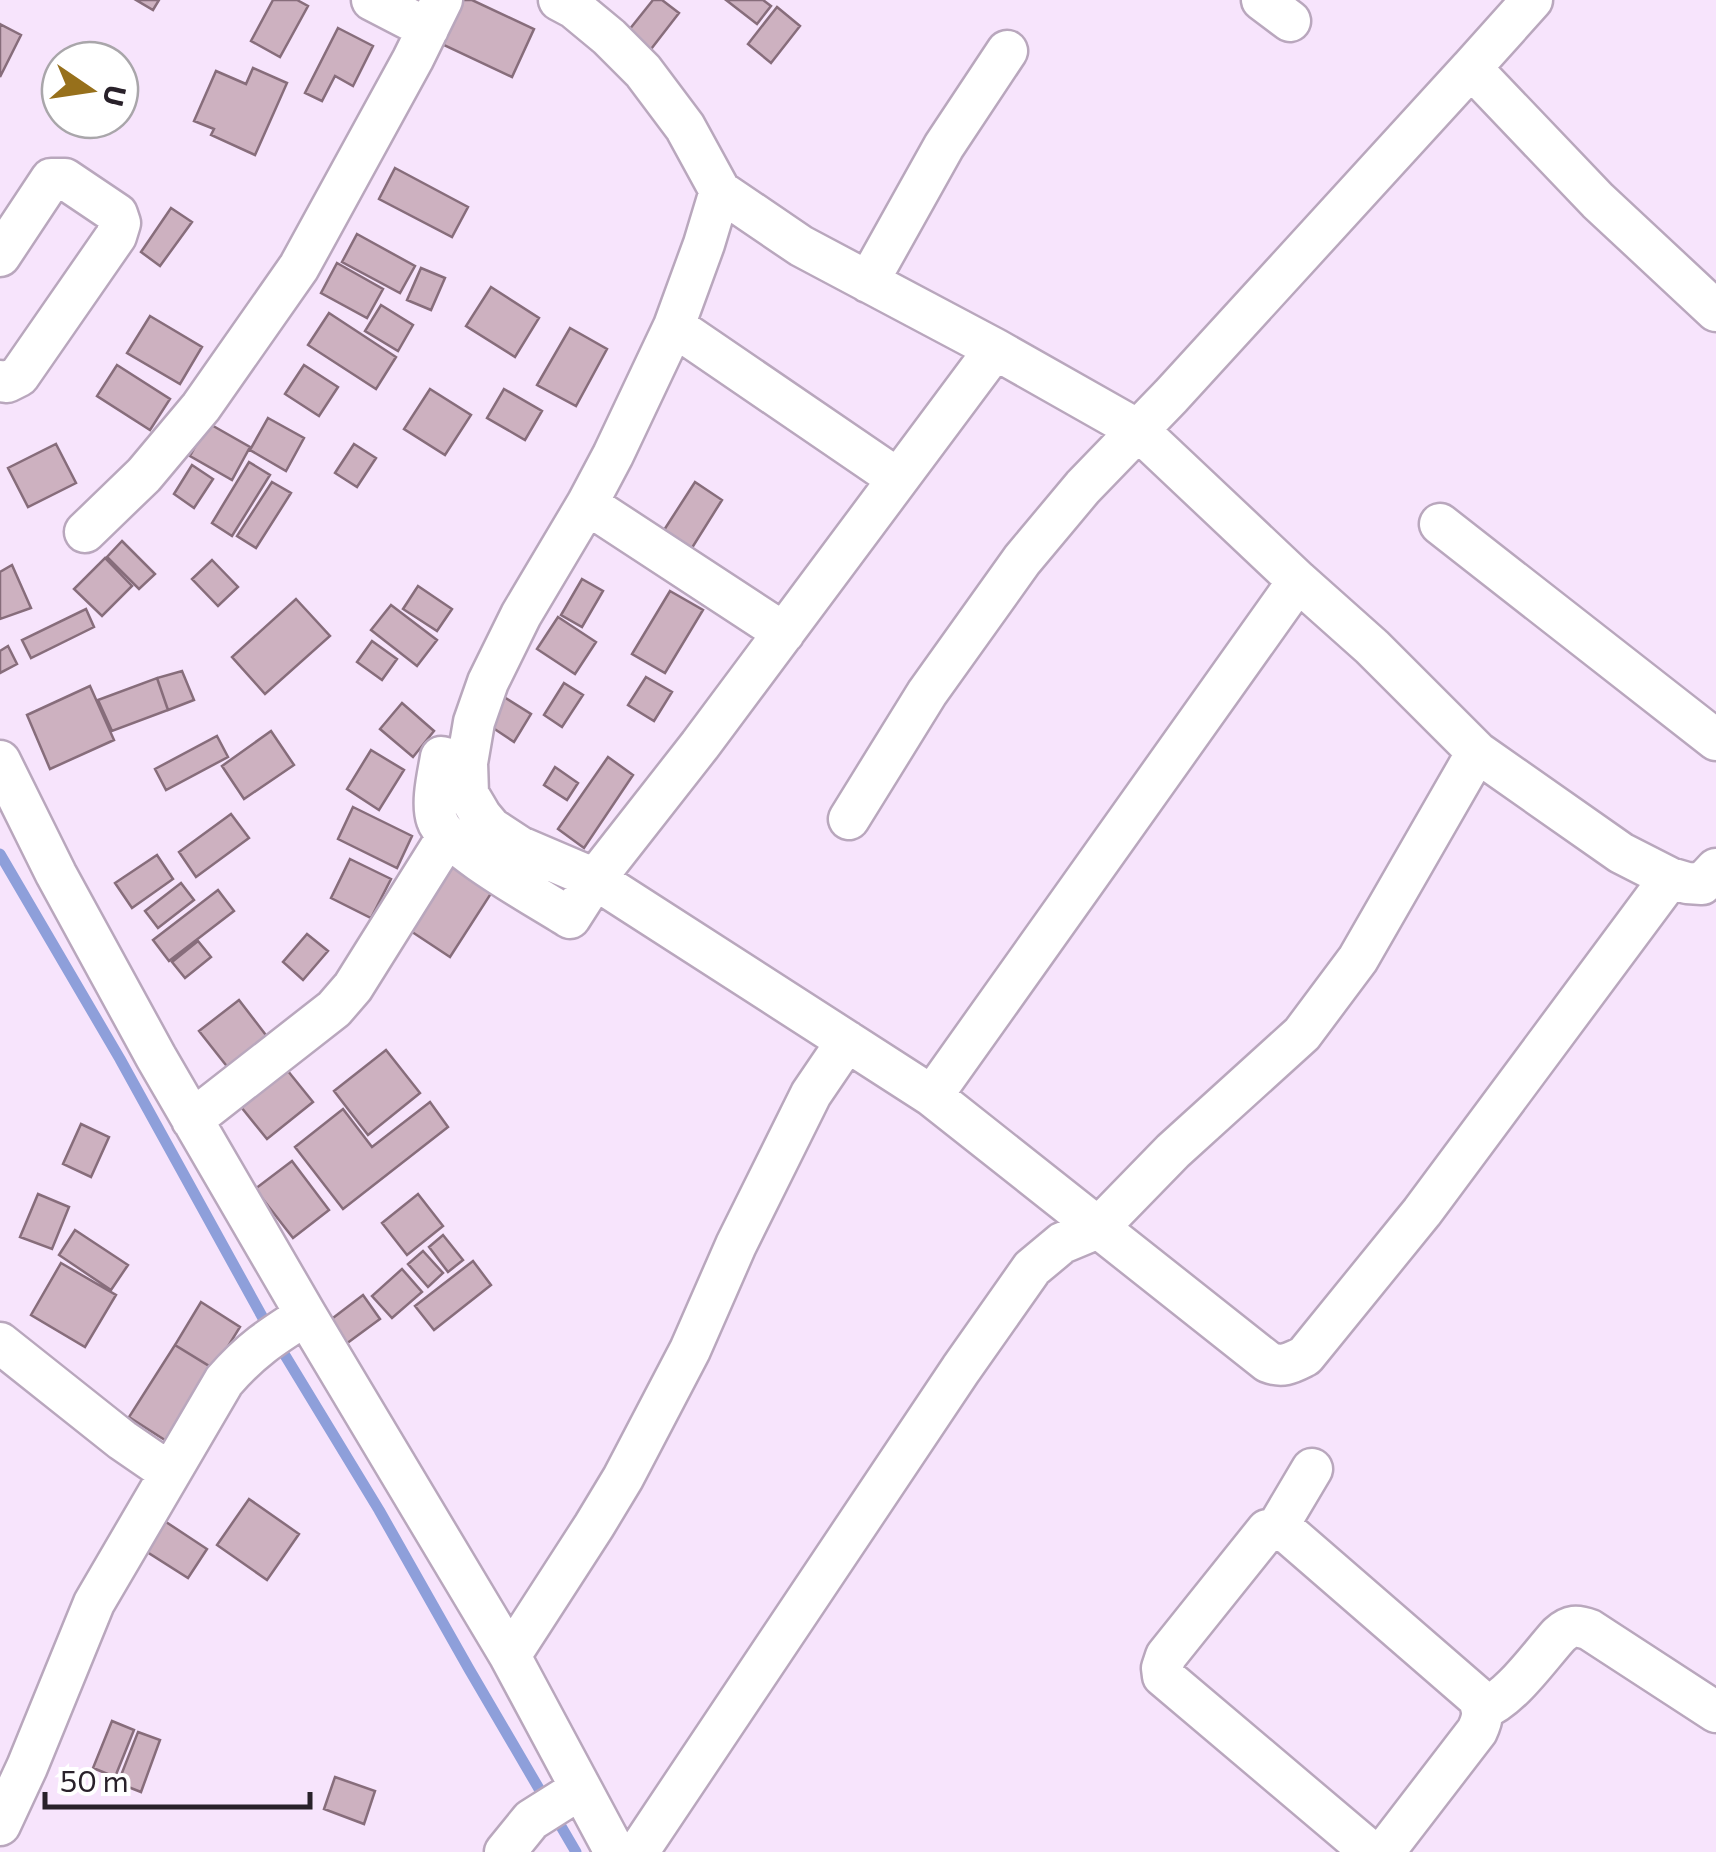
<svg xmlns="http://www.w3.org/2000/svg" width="1716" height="1852" font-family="Commissioner,sans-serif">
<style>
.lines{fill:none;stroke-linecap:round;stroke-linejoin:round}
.stream{stroke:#8e9fda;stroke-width:11}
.building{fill:#cdb1c0;stroke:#876d7b;stroke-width:2.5}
.minor-casing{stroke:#b9a7bd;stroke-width:45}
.minor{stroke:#fff;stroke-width:40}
</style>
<rect width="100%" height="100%" fill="#f7e4fc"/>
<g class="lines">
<!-- stream -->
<path class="stream" d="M0 854 120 1059 269 1329 379 1510 469 1669 576 1852"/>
</g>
<!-- building -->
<path class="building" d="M136 0H159L153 10Z
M273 0H297L308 6 280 57 251 41Z
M450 0H472L534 29 512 77 431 39Z
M653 0H662L679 13 648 53 625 35Z
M726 0H763L771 6 757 24Z
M777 7 800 26 771 63 748 44Z
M0 24 21 35 0 77Z
M338 28 373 46 353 86 335 76 322 101 305 93Z
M253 68 287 83 255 155 211 135 214 129 194 121 216 71 246 84Z
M395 168 468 207 452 237 379 199Z
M171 208 192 222 160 266 141 252Z
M357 234 415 266 400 293 342 262Z
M337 263 383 289 367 318 321 293Z
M421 268 445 278 431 310 407 300Z
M491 287 539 318 515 357 466 326Z
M381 305 413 325 398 351 365 331Z
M329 313 396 357 376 389 308 345Z
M150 316 202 347 180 384 127 353Z
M570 328 607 349 576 406 537 385Z
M117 365 170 399 150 430 97 396Z
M304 365 338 387 319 416 285 394Z
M430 389 471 415 445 455 404 429Z
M504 389 542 411 525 440 487 418Z
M268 418 304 438 286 471 250 450Z
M208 423 250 447 232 480 190 456Z
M56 444 76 483 28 507 8 468Z
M354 444 376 458 357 487 335 473Z
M249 462 270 475 232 536 212 523Z
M192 465 213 479 194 508 174 494Z
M272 482 291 493 256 548 237 536Z
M695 482 722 500 685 559 657 541Z
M122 541 155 574 139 589 107 557Z
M105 558 132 586 102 616 74 589Z
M212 560 238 587 218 606 192 579Z
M12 565 31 608 0 619V572Z
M582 579 603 591 582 627 561 615Z
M418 586 452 609 437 631 403 609Z
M670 591 703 610 665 673 632 654Z
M296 599 330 636 265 694 232 657Z
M391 605 437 640 417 666 371 630Z
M86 609 94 627 31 658 22 640Z
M558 617 596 642 575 674 537 649Z
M372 641 397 659 382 680 357 662Z
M8 646 17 664 0 673V651Z
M182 671 194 700 168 710 157 678Z
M646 677 672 692 654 721 628 705Z
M157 678 168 710 112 731 98 700Z
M564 683 583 695 562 727 544 715Z
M90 686 114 740 50 769 27 715Z
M504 697 531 714 514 742 487 724Z
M402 703 434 731 413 757 380 729Z
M271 731 294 765 244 799 222 766Z
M217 736 228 757 166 790 155 769Z
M371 750 404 770 379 810 347 789Z
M608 757 633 775 584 848 558 829Z
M555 767 578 783 567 800 544 785Z
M353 807 412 836 397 868 338 839Z
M231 814 249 838 196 877 179 852Z
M447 844 501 878 450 957 397 922Z
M157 855 173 879 132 908 115 883Z
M350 859 391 879 371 918 331 898Z
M181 883 194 900 158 928 145 911Z
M218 890 234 911 169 961 153 940Z
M307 934 328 951 303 980 283 962Z
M198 941 211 957 185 978 172 962Z
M239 1000 272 1043 233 1074 199 1031Z
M386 1050 420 1093 368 1135 334 1091Z
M279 1060 313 1102 267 1139 233 1097Z
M430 1102 448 1127 343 1209 295 1147 343 1109 372 1147Z
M81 1124 109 1137 91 1177 63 1164Z
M292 1161 329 1210 293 1238 255 1189Z
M38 1194 69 1207 52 1249 20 1237Z
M418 1194 443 1226 407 1255 382 1223Z
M75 1230 128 1265 111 1290 59 1255Z
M443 1235 463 1260 448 1272 429 1247Z
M423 1251 443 1273 428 1287 408 1264Z
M473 1261 491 1285 434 1330 415 1306Z
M61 1263 116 1295 85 1347 31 1315Z
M402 1269 422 1292 392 1318 372 1296Z
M363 1295 380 1319 346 1344 329 1321Z
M201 1302 240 1327 214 1369 175 1345Z
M175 1345 214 1369 168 1442 129 1417Z
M249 1499 299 1534 267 1580 217 1545Z
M163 1520 207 1549 188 1578 144 1550Z
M112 1721 134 1730 115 1777 93 1768Z
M138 1732 160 1740 141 1792 118 1783Z
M335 1777 375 1791 364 1824 324 1809Z"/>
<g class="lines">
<defs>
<path id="minor" d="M372 0 428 29
M559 0 574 8 609 37 643 71 685 127 720 191 801 246 995 349 1138 430 1298 581 1372 647 1477 752 1621 853 1670 878 1422 1212 1305 1356C1291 1363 1283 1368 1268 1362L932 1096 595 879 520 847 491 828 481 816 468 794 467 763 474 722 488 682 521 615 587 504 613 455 674 326 704 244 720 191
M1262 0 1290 21
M1532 0 1471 68 1598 201 1716 311
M0 256 51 179H65L117 214 120 223 116 236 19 376 7 382 0 381
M868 282 944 146 1007 51
M674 326 898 479
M587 504 784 633
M1440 524 1716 740
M85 532 144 475 201 407 299 267 413 59 442 0
M0 761 56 874 156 1057 306 1315 510 1656 615 1852
M467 763 441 757C438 775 431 803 437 820 445 847 544 901 570 918L595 879 700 745 995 349
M849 819 927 693 1022 560 1083 487 1171 396 1471 68
M1670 878 1687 883 1702 884 1716 869
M932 1096 1298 581
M192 1120 334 1009 353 987 447 837
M0 1343 122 1440 170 1473
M1277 1528 1312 1469
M510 1656 594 1526 623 1478 690 1350 736 1245 811 1094 847 1041
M1483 1709C1511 1698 1539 1657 1559 1635 1570 1625 1577 1625 1590 1630L1716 1712
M0 1825 27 1767 94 1603 224 1381C251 1350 271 1337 306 1315
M505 1852 531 1820 580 1789
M638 1852 961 1369 1032 1268 1062 1243 1098 1228 1173 1151 1302 1034 1358 959 1477 752
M1371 1852 1163 1676 1162 1668 1166 1656 1267 1530 1277 1528 1290 1535 1478 1698C1484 1712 1483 1718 1477 1731L1384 1852"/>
</defs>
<!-- minor casing -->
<use href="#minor" class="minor-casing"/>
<!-- minor -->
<use href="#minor" class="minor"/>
</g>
<!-- north arrow -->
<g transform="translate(90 90) rotate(103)"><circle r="48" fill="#ffffff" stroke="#a9a6aa" stroke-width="2.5"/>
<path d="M0-8L18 38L0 25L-18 38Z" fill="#97701b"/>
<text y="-15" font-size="28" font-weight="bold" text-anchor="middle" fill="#29212a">U</text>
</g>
<!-- scale -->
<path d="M45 1792v15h265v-15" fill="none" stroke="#29212a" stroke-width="5"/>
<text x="60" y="1792" font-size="30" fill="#29212a" stroke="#ffffff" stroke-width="8" paint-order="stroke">50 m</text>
</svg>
